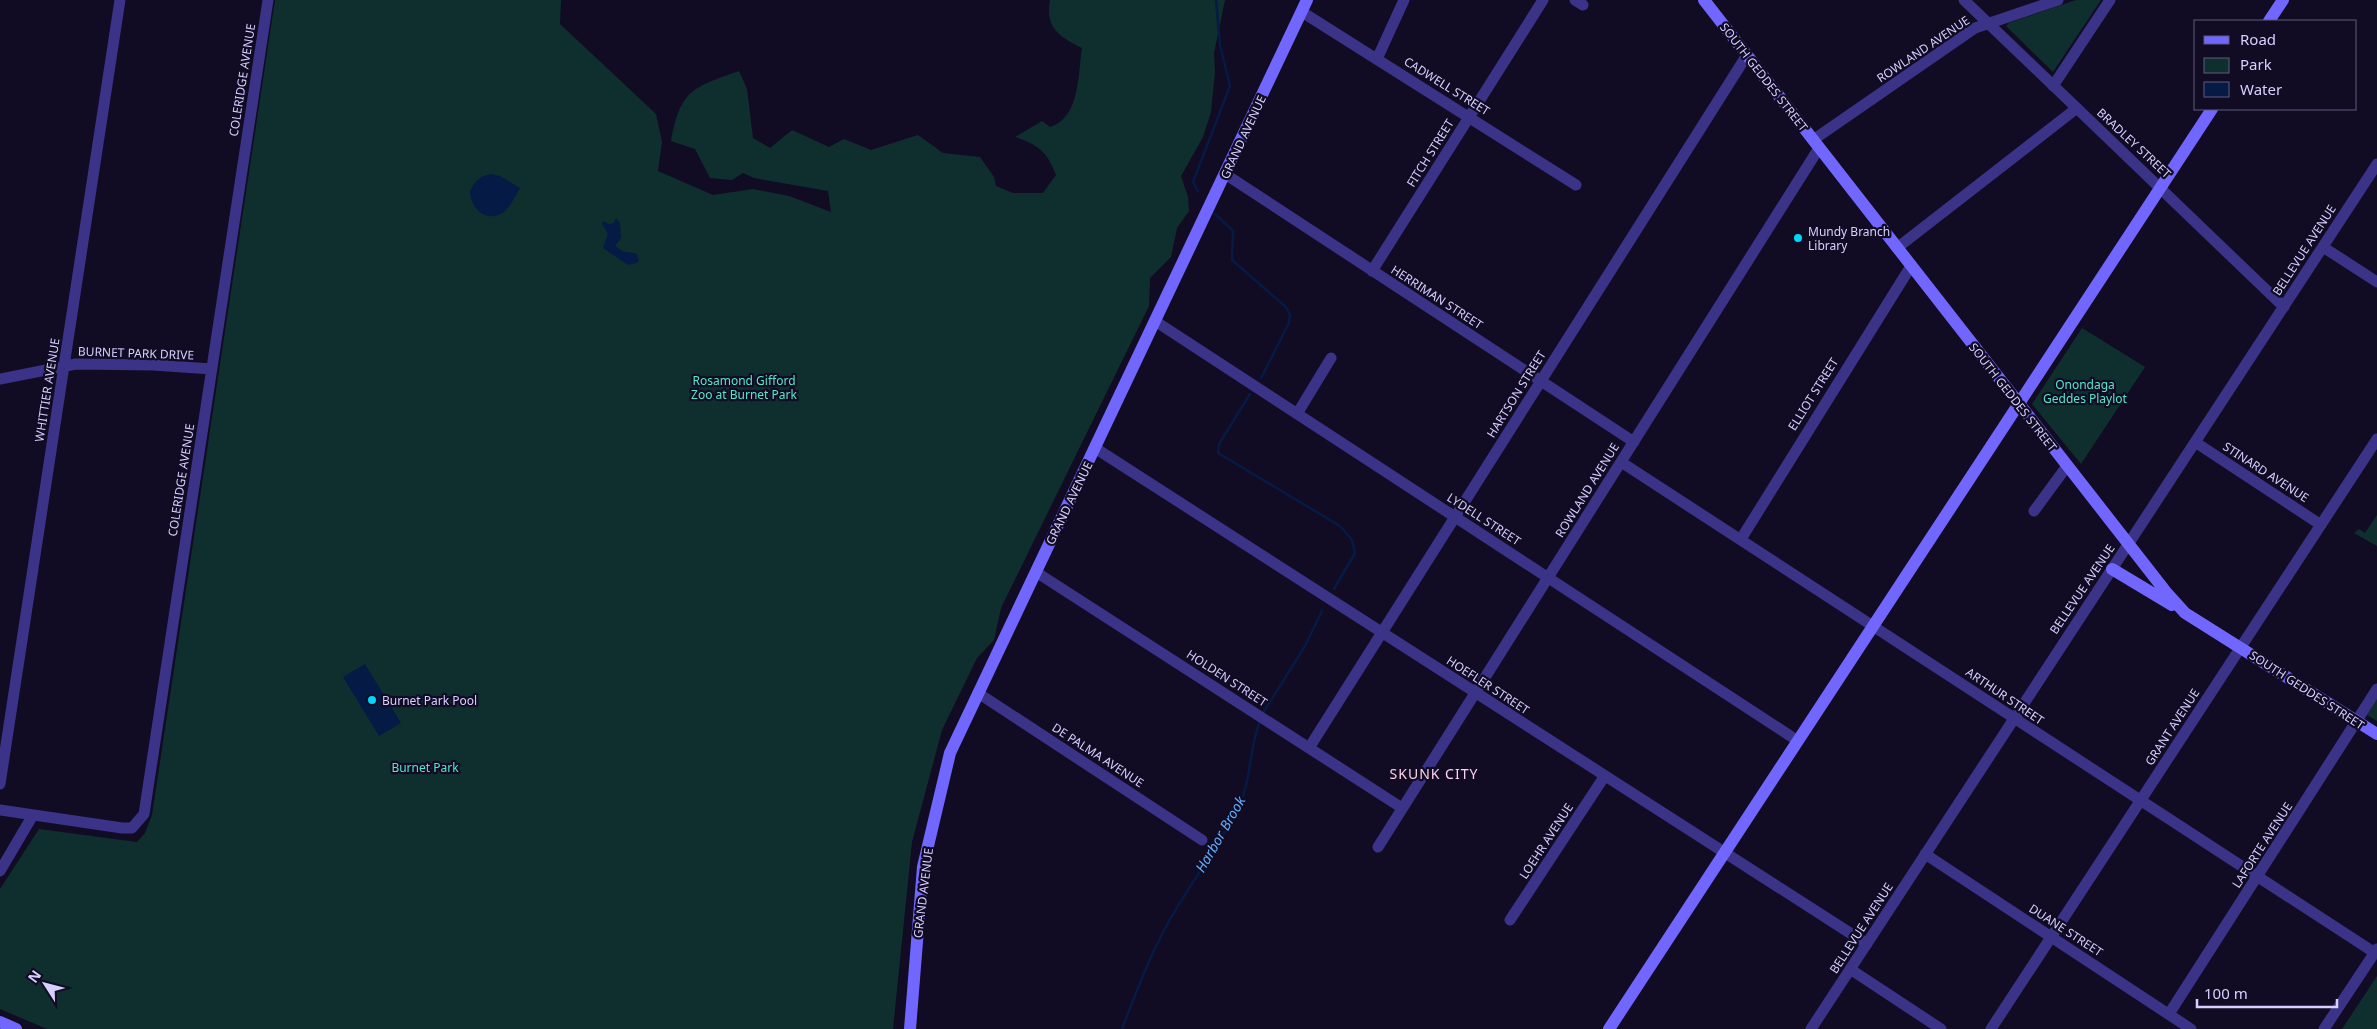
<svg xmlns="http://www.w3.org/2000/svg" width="2377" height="1029" font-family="'Noto Sans',sans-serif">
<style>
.green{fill:#0f2f2f}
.water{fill:#051a44}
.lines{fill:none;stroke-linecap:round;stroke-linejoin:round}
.stream{stroke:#051a44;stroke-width:2.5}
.street{stroke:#3a3387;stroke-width:11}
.secondary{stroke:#7167ff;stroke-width:12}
.poi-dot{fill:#00d7fb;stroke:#110c24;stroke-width:2}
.labels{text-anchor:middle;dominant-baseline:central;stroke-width:4.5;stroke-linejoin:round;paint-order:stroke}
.street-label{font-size:12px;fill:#d7d0ff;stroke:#110c24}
.poi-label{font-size:12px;fill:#d7d0ff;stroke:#110c24;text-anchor:start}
.park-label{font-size:12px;fill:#52e9c9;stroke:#110c24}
.neighbourhood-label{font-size:14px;letter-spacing:1px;fill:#ffd2ed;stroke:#110c24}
.water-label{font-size:14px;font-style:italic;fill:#5eaeff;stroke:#110c24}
</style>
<rect width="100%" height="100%" fill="#110c24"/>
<!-- green -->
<path class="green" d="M275 0H561L560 24 656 114 662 142 658 171 713 195 753 189 789 196 831 212 828 191 754 178 743 173 732 180 710 178 695 149 671 141C681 89 692 88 739 71L747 89 753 138 770 148 792 130 829 147 844 139 871 150 918 135 943 153 980 157 994 177 996 186 1013 193H1043L1056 175C1047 152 1039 145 1015 137L1042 121 1050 127C1080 118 1078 74 1082 48 1059 36 1045 28 1050 0H1225L1214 53 1215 72 1211 112 1203 137 1181 176 1188 197 1189 211 1177 228 1171 257 1150 278 1149 306 1001 608 994 640 977 658 942 730 912 842 893 1029H47L0 1009V889L39 829 137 842 145 833 152 815Z
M2076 0H2101L2053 72 2006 26 2009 23Z
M2082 328 2145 367 2081 464 2032 404Z
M2377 515V546L2354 533 2359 529 2365 533Z
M2377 699V721L2367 715Z
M2377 976V1029H2342Z"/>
<!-- water -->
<path class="water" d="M491 174 500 176 520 188C515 196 511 206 504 212 487 224 471 209 470 192 474 181 480 176 491 174Z
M616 218 620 223 621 238 615 246 624 252 636 253 639 260 637 263 628 265 603 248 608 234 602 224 603 221 609 224 614 223Z
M365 664 401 723 379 736 343 677Z"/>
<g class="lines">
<!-- stream -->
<path class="stream" d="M1198 191 1193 182 1230 86 1220 45 1216 0
M1215 214 1233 231 1232 260 1286 307 1290 315 1289 323 1261 378
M1250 394 1219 444 1218 453 1340 526 1352 540 1355 553 1334 589
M1263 713 1305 646 1322 611
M1122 1029C1136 993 1149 957 1168 923 1190 883 1219 847 1239 806 1252 778 1249 748 1260 721"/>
<!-- street -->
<path class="street" d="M1575 0 1583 5
M1964 0 2284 307
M1302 12 1576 185
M1377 59 1404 0
M2053 86 2110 0
M1813 140 1975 28 2058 0
M1225 174 1634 442
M2323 247 2377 282
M1897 248 2077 108
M1372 271 1543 0
M1155 321 1798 741
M0 379 76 364 153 365 212 369
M1297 414 1331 358
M2195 442 2321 525
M1095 448 1867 944
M1621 462 2375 953
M2034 511 2067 466
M1741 539 1911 266
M1036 572 1402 808
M978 693 1202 840
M1309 748 1747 55
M0 784 120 0
M0 810 122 828H132L144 814 268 0
M1378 847 1819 148
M1925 854 2191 1029
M0 871 33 815
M1510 920 1604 777
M1850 969 1941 1029
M2169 1014 2377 689
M1811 1029 2377 164
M1991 1029 2377 439
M2324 1029 2377 949"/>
<!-- secondary -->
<path class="secondary" d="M1704 0 2166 592 2185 613 2377 734
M2269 21 2283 0
M2112 569 2172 605
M0 1022 16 1029
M910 1029 923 867 950 753 1307 0
M1609 1029 2212 109"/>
</g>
<!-- markers -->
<g class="poi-dot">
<circle cx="1798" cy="238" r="5"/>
<circle cx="372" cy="700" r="5"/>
</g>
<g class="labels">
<!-- street labels -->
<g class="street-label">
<text transform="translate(1923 49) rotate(-34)">ROWLAND AVENUE</text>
<text transform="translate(1764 77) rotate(52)">SOUTH GEDDES STREET</text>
<text transform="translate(242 80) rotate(-81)">COLERIDGE AVENUE</text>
<text transform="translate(1447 86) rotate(32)">CADWELL STREET</text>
<text transform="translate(1243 137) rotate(-65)">GRAND AVENUE</text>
<text transform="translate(2134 143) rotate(43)">BRADLEY STREET</text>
<text transform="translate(1430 153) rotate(-58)">FITCH STREET</text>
<text transform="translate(2304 250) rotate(-57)">BELLEVUE AVENUE</text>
<text transform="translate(1437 297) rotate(33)">HERRIMAN STREET</text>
<text transform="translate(136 353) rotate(2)">BURNET PARK DRIVE</text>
<text transform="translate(47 390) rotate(-81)">WHITTIER AVENUE</text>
<text transform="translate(1516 394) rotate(-58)">HARTSON STREET</text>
<text transform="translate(1813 394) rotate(-58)">ELLIOT STREET</text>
<text transform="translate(2013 397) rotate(52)">SOUTH GEDDES STREET</text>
<text transform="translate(2266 472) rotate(33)">STINARD AVENUE</text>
<text transform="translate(181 480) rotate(-81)">COLERIDGE AVENUE</text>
<text transform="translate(1587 490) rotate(-58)">ROWLAND AVENUE</text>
<text transform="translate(1069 503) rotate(-64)">GRAND AVENUE</text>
<text transform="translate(1484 519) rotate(33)">LYDELL STREET</text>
<text transform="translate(2082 589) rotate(-56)">BELLEVUE AVENUE</text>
<text transform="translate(1227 678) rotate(33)">HOLDEN STREET</text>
<text transform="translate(1488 685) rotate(33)">HOEFLER STREET</text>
<text transform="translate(2307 690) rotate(33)">SOUTH GEDDES STREET</text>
<text transform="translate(2005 696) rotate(34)">ARTHUR STREET</text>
<text transform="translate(2172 727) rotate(-57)">GRANT AVENUE</text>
<text transform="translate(1098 755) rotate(33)">DE PALMA AVENUE</text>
<text transform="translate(1546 841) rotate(-57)">LOEHR AVENUE</text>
<text transform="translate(2262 845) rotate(-57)">LAFORTE AVENUE</text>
<text transform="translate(923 893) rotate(-83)">GRAND AVENUE</text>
<text transform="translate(1861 928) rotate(-57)">BELLEVUE AVENUE</text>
<text transform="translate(2066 930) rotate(33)">DUANE STREET</text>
</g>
<!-- poi labels -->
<g class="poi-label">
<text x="1808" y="231">Mundy Branch<tspan x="1808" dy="14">Library</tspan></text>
<text x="382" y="700">Burnet Park Pool</text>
</g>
<!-- park labels -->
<g class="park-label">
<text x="744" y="380">Rosamond Gifford<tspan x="744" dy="14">Zoo at Burnet Park</tspan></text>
<text x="2085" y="384">Onondaga<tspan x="2085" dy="14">Geddes Playlot</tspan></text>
<text x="425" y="767">Burnet Park</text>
</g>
<!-- neighbourhood labels -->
<g class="neighbourhood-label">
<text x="1434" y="773">SKUNK CITY</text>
</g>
<!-- water labels -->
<g class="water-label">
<text transform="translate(1220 834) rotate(-60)">Harbor Brook</text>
</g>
</g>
<!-- legend -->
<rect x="2194" y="20" width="162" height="90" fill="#110c24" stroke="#605a7c"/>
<rect x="2204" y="36" width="25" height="8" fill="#7167ff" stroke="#605a7c"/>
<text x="2240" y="45" font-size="15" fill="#d7d0ff">Road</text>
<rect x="2204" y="58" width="25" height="15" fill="#0f2f2f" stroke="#605a7c"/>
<text x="2240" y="70" font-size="15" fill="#d7d0ff">Park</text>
<rect x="2204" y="82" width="25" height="15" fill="#051a44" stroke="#605a7c"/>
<text x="2240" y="95" font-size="15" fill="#d7d0ff">Water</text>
<!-- north arrow -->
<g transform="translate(45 984) rotate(306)" stroke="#110c24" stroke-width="4" paint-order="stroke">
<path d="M0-4L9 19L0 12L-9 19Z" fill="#d7d0ff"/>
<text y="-8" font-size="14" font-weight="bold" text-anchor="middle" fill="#d7d0ff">N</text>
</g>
<!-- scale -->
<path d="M2197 999v8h140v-8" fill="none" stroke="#d7d0ff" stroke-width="2.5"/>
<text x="2204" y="999" font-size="15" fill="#d7d0ff" stroke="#110c24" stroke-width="4" paint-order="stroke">100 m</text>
</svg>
